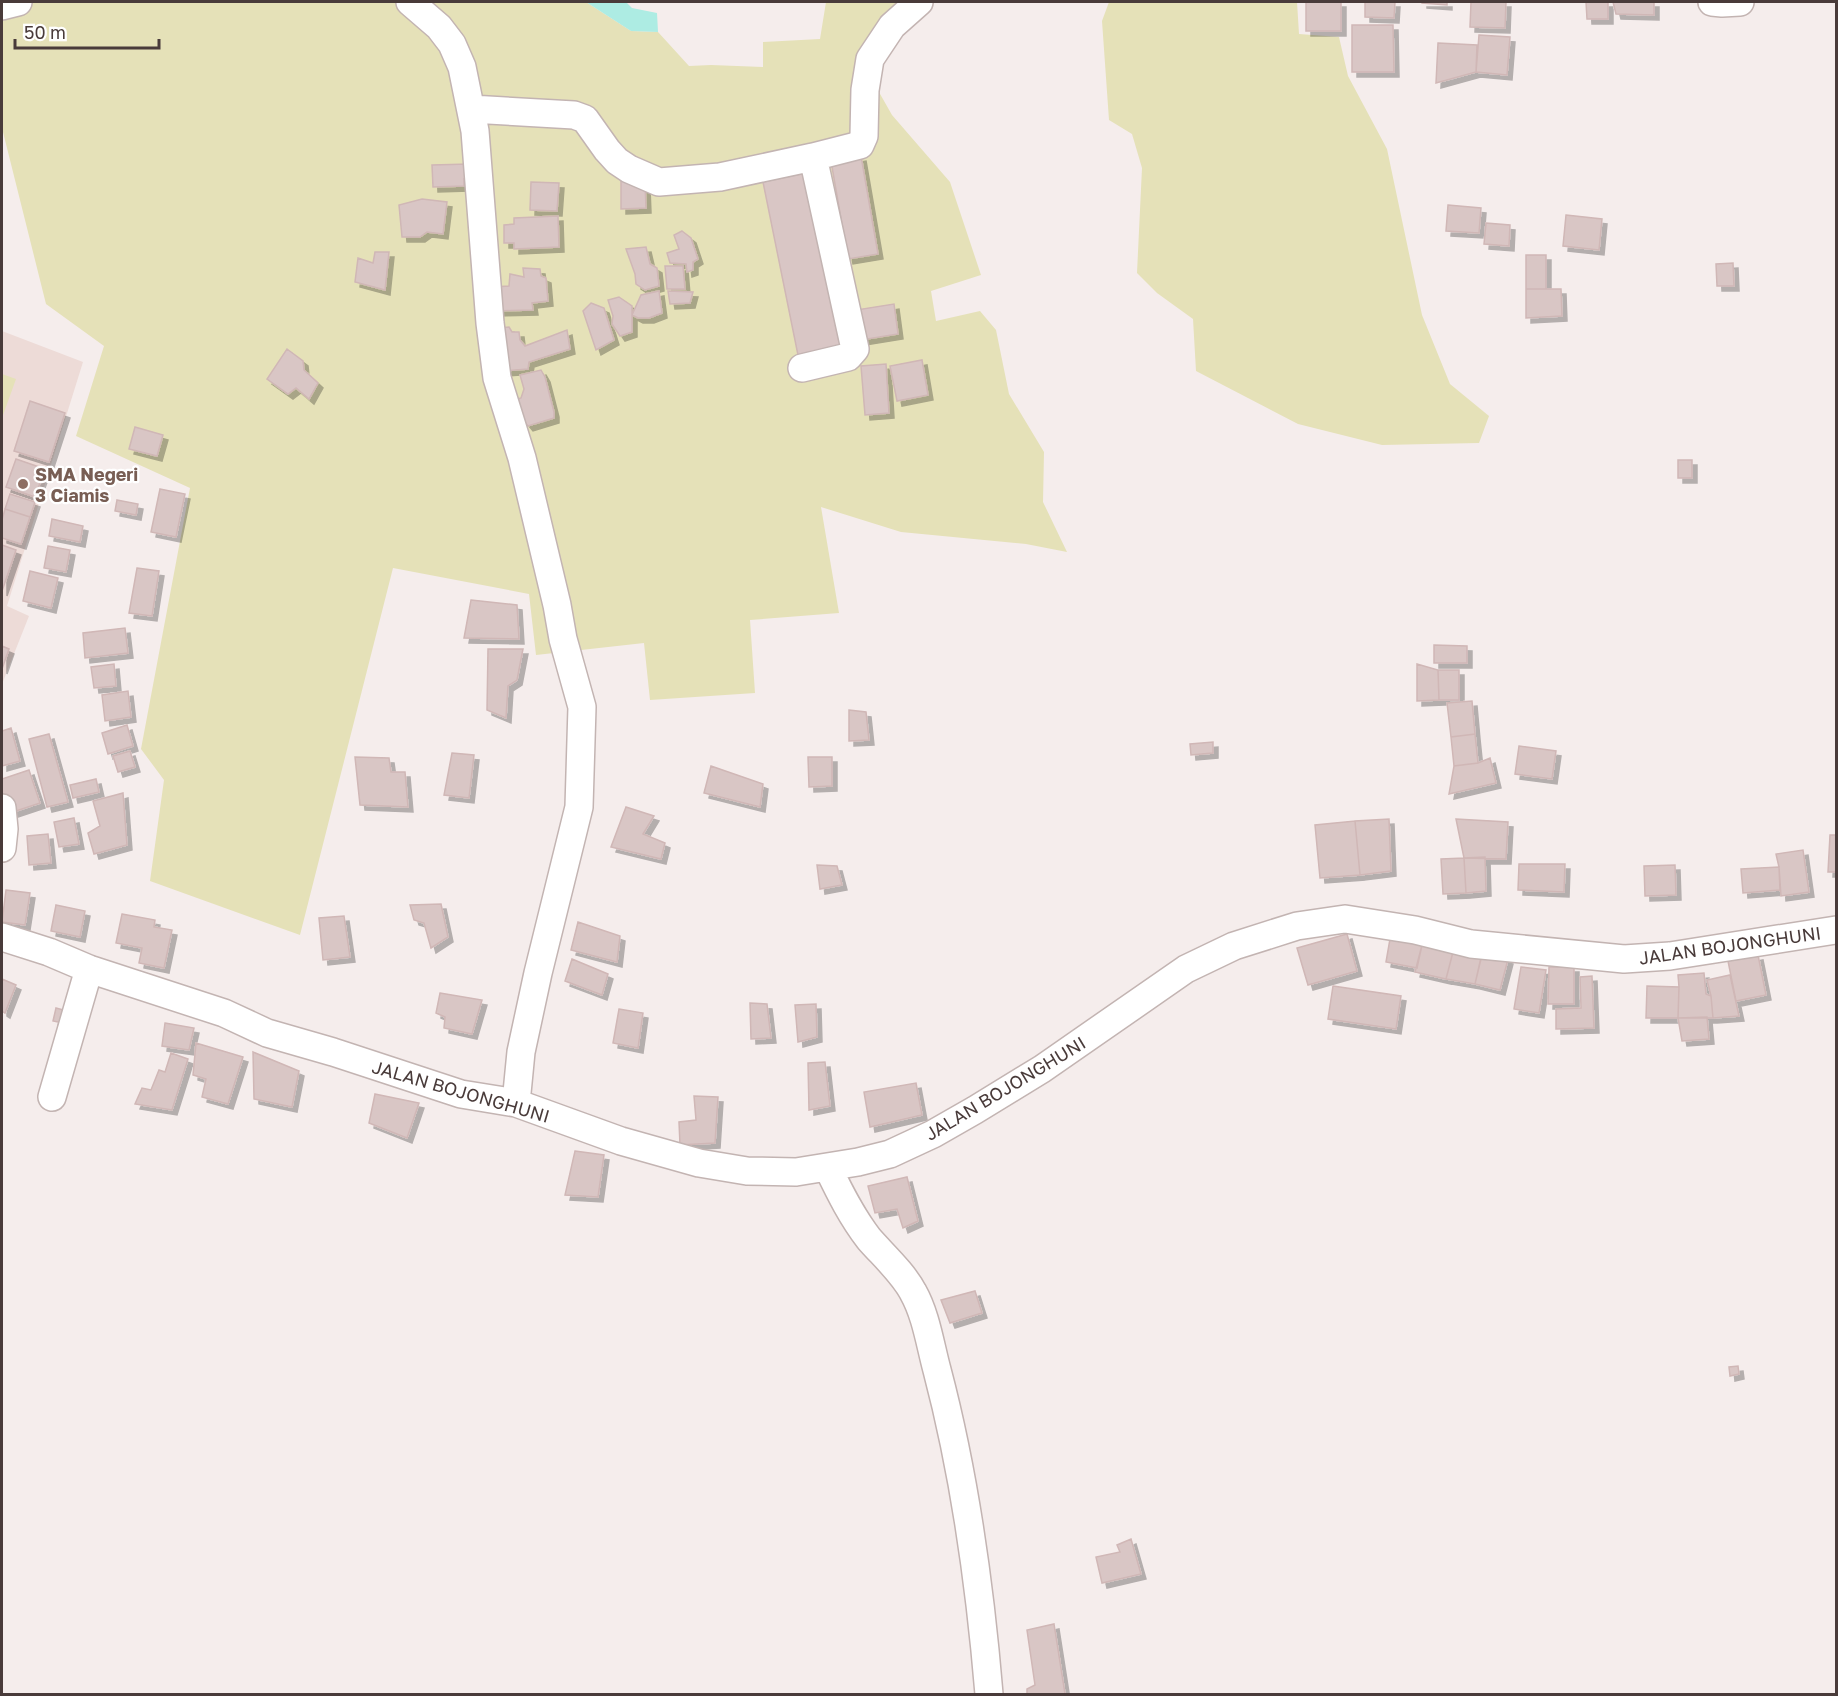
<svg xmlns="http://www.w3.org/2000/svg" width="1838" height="1696" font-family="'Golos Text',sans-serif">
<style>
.education{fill:#eddbd7}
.green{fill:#e5e1b8}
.water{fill:#adece3}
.building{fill:#d9c6c5;stroke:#d0b7b6;stroke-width:1.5;filter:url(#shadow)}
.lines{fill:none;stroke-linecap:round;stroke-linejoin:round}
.minor-casing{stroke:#c3b4b2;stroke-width:30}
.minor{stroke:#fff;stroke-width:27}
.education-dot{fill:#8d6e63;stroke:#fff;stroke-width:2}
.labels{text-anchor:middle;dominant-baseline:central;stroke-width:4.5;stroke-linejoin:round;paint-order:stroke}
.education-label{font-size:18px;font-weight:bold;fill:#785e54;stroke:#fff;text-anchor:start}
.street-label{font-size:18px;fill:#493b3a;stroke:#fff}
</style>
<defs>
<filter id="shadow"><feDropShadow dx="5" dy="5" stdDeviation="0" flood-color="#0004"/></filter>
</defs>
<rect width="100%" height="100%" fill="#f5edec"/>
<!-- education -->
<path class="education" d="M2 331 83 362 7 606 29 616 2 684Z"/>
<!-- green -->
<path class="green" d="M2 2H586L631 31 658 32 689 66 711 65 763 67V42L820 39 826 2H914L863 64 892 115 950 182 981 275 931 291 936 321 980 311 996 330 1009 394 1044 452 1043 502 1067 552 1026 544 901 532 821 507 839 613 750 620 755 693 650 700 644 643 536 655 529 594 393 568 300 935 150 881 164 780 141 749 190 488 76 436 104 346 46 304 2 128Z
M1109 2H1297L1299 34 1339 37 1348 76 1387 149 1422 315 1450 384 1489 416 1479 443 1382 445 1298 424 1196 371 1193 319 1157 293 1137 273 1142 168 1132 134 1109 120 1102 21Z
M2 374 16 379 2 418Z"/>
<!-- water -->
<path class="water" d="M586 2H626L632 8 657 13 658 32 631 31Z"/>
<!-- building -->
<path class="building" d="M1306 2H1341V31H1306Z
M1365 2H1395L1394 18 1365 17Z
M1422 2H1447V5L1422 3Z
M1471 2H1506L1505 28 1470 27Z
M1586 2H1608V19H1587Z
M1613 2H1654V15L1616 14Z
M1352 25H1393L1394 72H1352Z
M1479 35 1510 37 1507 75 1476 72Z
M1438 43 1477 45 1476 72 1436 83Z
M861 156 878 254 848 259 831 161Z
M469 164V180L464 179V186L433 187 432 165Z
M806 173 842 351 799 360 763 182Z
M621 180 645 183 646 208 621 209Z
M531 182 559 183 557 211 530 210Z
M422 199 447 202 443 234 427 232 420 237H402L399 205Z
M1448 205 1481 208 1479 233 1446 231Z
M1566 215 1602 219 1599 250 1563 246Z
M558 216 559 247 514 249V243H504V225L514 224V218Z
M1486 223 1510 225 1509 246 1484 244Z
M682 231 691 238 698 259 693 262V270L687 272 686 264 670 263 667 253 679 249 674 235Z
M646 247 650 264 657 268 659 286 645 290 636 284 635 274 626 249Z
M375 252H389L385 290 355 282 358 258 373 263Z
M1526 255H1546V289H1526Z
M1733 263 1734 286H1717L1716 264Z
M665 266H683L685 289H667Z
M523 268 540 269 541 276 546 278 548 301 532 303 533 310 494 311 492 287 509 286 510 274 524 277Z
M1526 289H1561L1562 316 1526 318Z
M659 291 662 313 649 318H638L632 315 641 295Z
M668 291 693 292 690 303 670 304Z
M619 297 632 306V332L620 336 612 324 613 316 608 300Z
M591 303 604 308 614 340 596 350 583 311Z
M894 304 898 334 861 340 856 310Z
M509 327 512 332H519L520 340 525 346 567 330 570 349 529 362 528 369 503 371 499 328Z
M287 349 303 361 304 370 318 383 309 399 296 388 288 394 267 379Z
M922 360 928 395 897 401 890 366Z
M886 364 889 413 865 415 861 366Z
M541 370 545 377 554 412V418L528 426 508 402 521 398 524 389 520 375Z
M30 401 65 413 49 462 14 451Z
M135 427 163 435 157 456 129 449Z
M16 459 45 469 35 497 6 487Z
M1678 460H1692V478H1678Z
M160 489 185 494 176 537 151 532Z
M10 494 35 502 30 517 5 509Z
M117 500 138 504 136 515 115 511Z
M5 509 30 517 21 544 2 538V520Z
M52 519 83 526 80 542 49 536Z
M2 545 16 550 2 591Z
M48 546 70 550 66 572 44 568Z
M137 568 159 571 152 616 129 613Z
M30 571 58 578 51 608 23 601Z
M471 600 517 605 519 639 464 638Z
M125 628 128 653 85 658 83 633Z
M1434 645 1467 646V663H1434Z
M2 646 9 649 2 669Z
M488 649H523L517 680 508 686 506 718 487 710Z
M114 664 116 686 94 688 91 667Z
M1417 664 1438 670 1439 700 1417 701Z
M1438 670H1459V700H1439Z
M128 691 131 717 105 721 102 695Z
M1472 701 1475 734 1451 737 1447 703Z
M849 710 866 712 869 740 849 741Z
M127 725 133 746 108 754 102 733Z
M11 728 20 761 2 766V731Z
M49 734 68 802 47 807 29 739Z
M1475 734 1478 763 1454 766 1451 737Z
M1213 742V753L1191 755 1190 744Z
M1519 746 1556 751 1552 779 1515 774Z
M130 751 135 767 118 772 113 756Z
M452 753 474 755 469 798 444 795Z
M355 757 389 758 391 772H405L408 807 360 805Z
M808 757H832V786L809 787Z
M1490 758 1496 783 1449 794 1454 766 1478 763Z
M711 766 763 784 760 807 704 793Z
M29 770 40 803 7 814 2 798V779Z
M96 779 99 792 73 798 70 785Z
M123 793 127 845 94 854 88 833 100 826 93 801Z
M626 807 654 816 643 834 665 843 661 859 611 847Z
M74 818 79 844 59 847 54 822Z
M1389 819 1391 871 1360 875 1355 821Z
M1456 819 1508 822 1506 859 1464 858Z
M1355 821 1360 875 1320 878 1315 825Z
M48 834 51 863 29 865 27 836Z
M1830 835H1836V872H1828Z
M1803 850 1809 892 1781 896 1779 867 1776 854Z
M1485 857 1486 891 1466 893 1464 858Z
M1464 858 1466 893 1443 894 1441 859Z
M1519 864H1565L1564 892 1518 890Z
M817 865 837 866 842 885 820 889Z
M1675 865 1676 895 1645 896 1644 866Z
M1779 867 1780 890 1743 893 1741 869Z
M6 890 30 893 25 925 2 922Z
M441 904 448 937 431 948 424 923 414 920 410 905Z
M56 905 85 911 80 937 51 931Z
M122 914 155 920 154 927 172 930 164 968 139 963 142 948 116 943Z
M344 916 350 957 323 960 319 918Z
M578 922 620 936 617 962 571 950Z
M1347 934 1357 971 1308 985 1297 948Z
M1390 939 1422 945 1417 968 1386 962Z
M1422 945 1453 952 1446 979 1415 972Z
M1453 952 1481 959 1475 984 1446 979Z
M1482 953 1508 959 1500 990 1475 984Z
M1758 955 1766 995 1736 1001 1728 961Z
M572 959 608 974 602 995 565 981Z
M1521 967 1546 970 1539 1013 1514 1009Z
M1549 967H1574V1004H1548Z
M1704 973 1706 994 1711 996 1713 1018H1678L1679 987 1678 975Z
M1730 975 1739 1016 1713 1018 1711 996 1707 980Z
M1592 976 1594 1028 1556 1029V1009L1581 1008 1580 977Z
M2 979 16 985 5 1013 2 1011Z
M1333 986 1401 996 1396 1029 1328 1019Z
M1647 986 1679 987 1678 1018H1646Z
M440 993 482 1000 472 1034 444 1028 445 1017 436 1013Z
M750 1003 767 1004 771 1038 751 1039Z
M816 1004 817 1037 798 1042 795 1005Z
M56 1008 71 1012 68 1024 53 1021Z
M619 1009 643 1013 638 1048 613 1043Z
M1707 1017 1709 1039 1682 1041 1678 1018Z
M165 1023 194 1028 189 1050 162 1046Z
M196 1043 243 1057 228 1104 202 1097 206 1079 193 1075Z
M253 1052 299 1071 292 1107 254 1099Z
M171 1053 188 1059 172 1110 135 1104 142 1088 151 1090 159 1070 165 1072Z
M825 1062 830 1106 809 1110 808 1063Z
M916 1083 922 1115 870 1127 864 1092Z
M375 1094 419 1103 407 1138 369 1123Z
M694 1096 718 1097 715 1143 680 1145 679 1122 696 1120Z
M575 1151 604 1155 598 1197 565 1195Z
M907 1177 918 1221 903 1228 897 1209 875 1213 868 1186Z
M975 1291 982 1313 950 1323 941 1300Z
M1738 1366 1739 1374 1730 1376 1729 1367Z
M1131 1539 1141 1574 1102 1583 1096 1557 1120 1552 1117 1545Z
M1054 1624 1065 1694H1027V1689L1035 1685 1027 1630Z"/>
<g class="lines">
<defs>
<path id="minor" d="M410 2 439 27 452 44 462 67 475 131 490 323 497 378 522 458 557 605 563 639 582 707 579 807 538 973 521 1052 516 1103
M1712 2 1722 3 1740 2
M2 6 18 2
M471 109 574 115 585 119 607 150 617 161 629 169 659 182 720 177 813 157 860 145 864 136 865 90 870 59 892 26 919 2
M802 368 848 357 855 349 813 157
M2 808 4 829 2 848
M2 937 49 952 89 969 224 1013 267 1033 333 1052 461 1094 516 1103 621 1141 699 1163 747 1171 796 1172 858 1162 890 1154 933 1134 975 1110 1042 1069 1186 969 1234 946 1297 926 1345 919 1415 930 1471 944 1624 959 1670 956 1836 930
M52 1097 89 969
M828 1168C840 1193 852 1217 869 1239 883 1255 903 1273 913 1292 926 1315 930 1344 937 1370 965 1476 980 1586 989 1694"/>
</defs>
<!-- minor casing -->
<use href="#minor" class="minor-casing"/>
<!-- minor -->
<use href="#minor" class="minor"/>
</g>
<!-- markers -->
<circle class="education-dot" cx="23" cy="484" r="6"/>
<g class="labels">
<!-- education labels -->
<g class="education-label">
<text x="35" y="474">SMA Negeri<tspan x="35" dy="21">3 Ciamis</tspan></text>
</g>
<!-- street labels -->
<g class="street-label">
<text transform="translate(1730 945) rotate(-8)">JALAN BOJONGHUNI</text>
<text transform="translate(1005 1088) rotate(-31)">JALAN BOJONGHUNI</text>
<text transform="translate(461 1091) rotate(16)">JALAN BOJONGHUNI</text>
</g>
</g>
<!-- border -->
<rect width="1838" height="1696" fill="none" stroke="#493b3a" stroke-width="6"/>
<!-- scale -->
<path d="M15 39v9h144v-9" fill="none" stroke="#493b3a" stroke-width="3"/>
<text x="24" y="39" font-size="18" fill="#493b3a" stroke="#ffffff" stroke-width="4.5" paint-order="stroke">50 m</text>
</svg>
